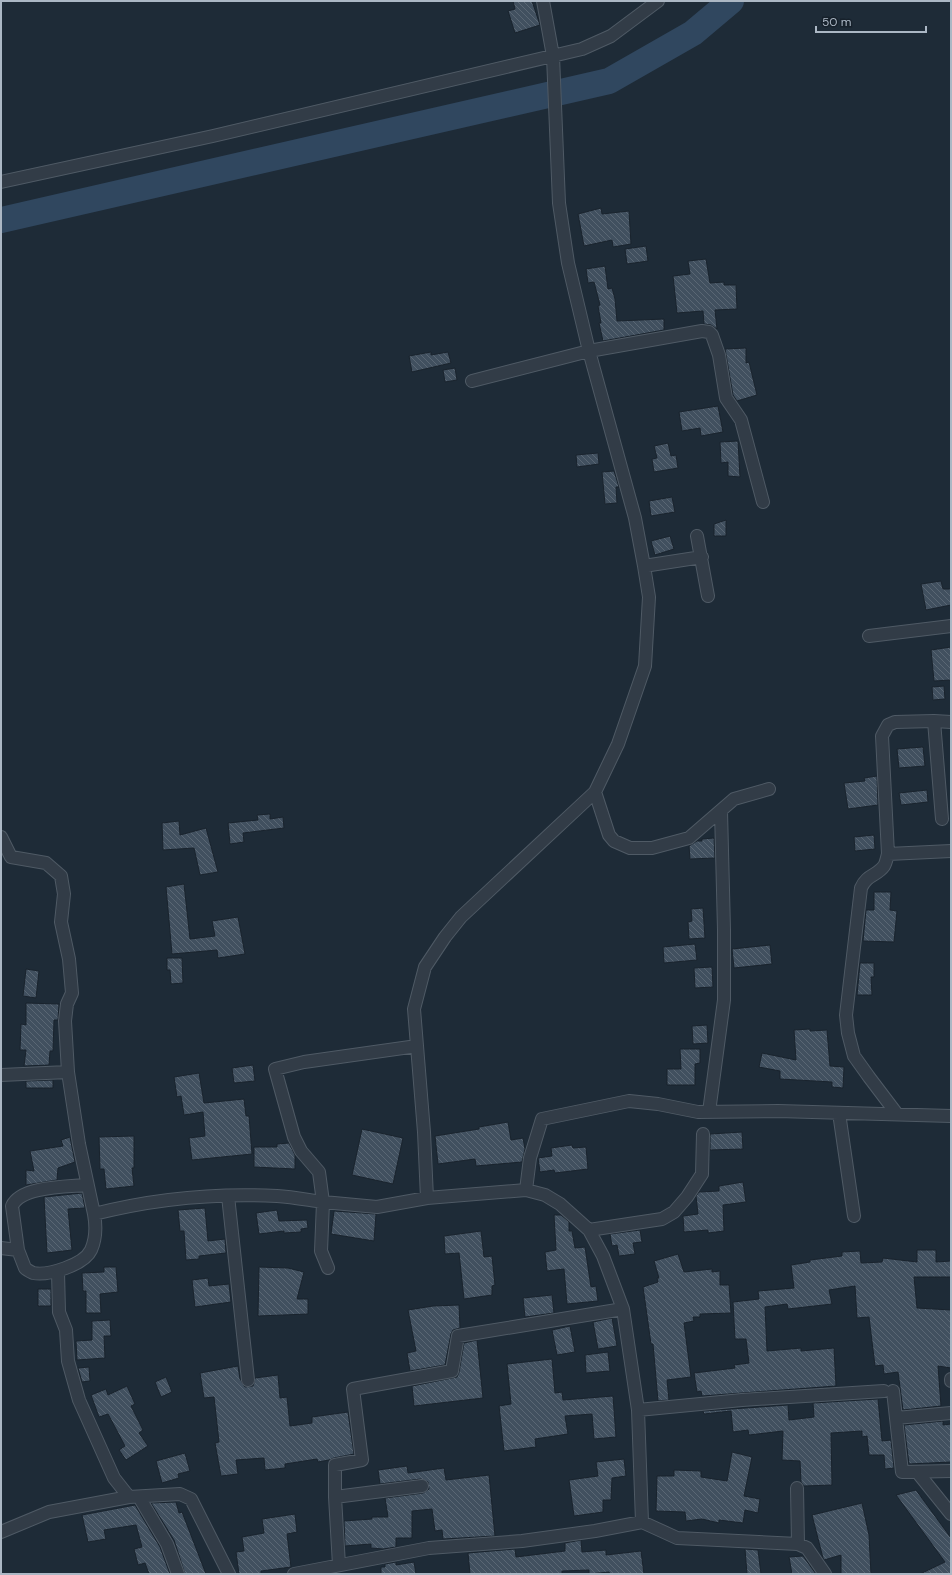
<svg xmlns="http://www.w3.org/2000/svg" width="952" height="1575" font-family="'DM Sans',sans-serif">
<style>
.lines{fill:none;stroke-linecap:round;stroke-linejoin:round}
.river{stroke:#30475f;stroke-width:26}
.building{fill:url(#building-back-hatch);stroke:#19232d}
.street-casing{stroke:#4f5a65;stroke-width:14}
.street{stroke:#323c47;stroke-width:12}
</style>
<defs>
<pattern id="building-back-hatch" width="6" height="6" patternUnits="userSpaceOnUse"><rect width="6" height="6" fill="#41505f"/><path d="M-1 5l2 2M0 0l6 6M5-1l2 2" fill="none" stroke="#5a6774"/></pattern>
</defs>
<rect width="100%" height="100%" fill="#1e2b37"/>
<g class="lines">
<!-- river -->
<path class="river" d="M1 220 609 81 693 33 731 1"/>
</g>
<!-- building -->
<path class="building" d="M513 1H532L540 25 515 33 508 11 515 9Z
M601 208 602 214 629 211 631 244 613 247 612 240 584 246 578 214Z
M646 246 648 261 627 264 625 249Z
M706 259 710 283 724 282V285H736L737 309 715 310 717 329 711 325 704 324 703 311 677 313 673 276 690 274 688 261Z
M605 266 608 289 612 288 615 299 617 321 664 319V330L603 341 599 323H601L598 306 600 305 594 282 588 283 586 269Z
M746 348V363L749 362 757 395 737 401 733 395 725 349Z
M431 352V355L448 352 451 363 412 372 409 356Z
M455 368 457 380 445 382 443 370Z
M718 406 723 432 701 436 700 428 682 431 679 412Z
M738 441 740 477 728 476V462L721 463 720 442Z
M668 443 671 456 676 455 678 468 654 472 652 459 657 458 654 446Z
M598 453 599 464 577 467 576 455Z
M614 471 619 487H616L617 503 605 504 602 472Z
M672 497 675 512 651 516 649 501Z
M726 520V536H714V524Z
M670 536 674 549 655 555 651 541Z
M941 581 943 589H951V605L926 610 921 584Z
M951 647V680L934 681 931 650Z
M944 686 945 699 933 700 932 687Z
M923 747 925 766 899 768 897 749Z
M877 776 878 805 848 809 844 783 865 781 864 778Z
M927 790 928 802 901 805 899 793Z
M270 814V819L283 817 284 828 243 833 244 842 230 844 228 823 258 820 257 815Z
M179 821 180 835 206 828 218 872 200 875 194 848 163 850 162 823Z
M874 835 875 849 855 851 854 837Z
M714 838 715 858 690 859 689 846 697 841H702V839Z
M184 884 190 939 215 936 212 921 238 917 245 954 218 958 217 950 172 954 166 887Z
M874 892H891L890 910 897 911 894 942 863 941 866 910H874Z
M703 908 705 938 689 939 688 922 692 921 691 909Z
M695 944 697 960 664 963 663 947Z
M770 945 772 964 734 968 732 949Z
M167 958H182L183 983 171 984 170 970H167Z
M860 963H874V977H871L872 995H857Z
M712 967 713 987 695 988 694 968Z
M26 969 39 971 36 998 23 996Z
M26 1003 59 1004 58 1020H54L53 1051H50L49 1065 24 1066 26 1050H20L21 1024 26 1025Z
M707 1025 708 1043 693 1044 692 1026Z
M810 1029V1031L827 1030 830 1066 844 1067 843 1088 832 1087V1082L780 1079V1071L759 1067 762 1053 796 1060 794 1030Z
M680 1049H700V1063L695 1064V1085H667V1069H681Z
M253 1065 255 1081 234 1083 232 1068Z
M199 1073 204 1103 244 1099 246 1116H249L252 1154 192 1160 189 1138 205 1136 203 1112 184 1115 181 1096 177 1097 174 1077Z
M53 1080V1088H26V1081Z
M508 1122 511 1140 523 1138 525 1149 522 1162 476 1166 475 1159 438 1164 435 1136 479 1129V1127Z
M362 1129 403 1138 393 1184 352 1175Z
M742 1132 743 1149 710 1150V1134Z
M134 1136V1168H132L134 1186 106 1189 104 1169H100L99 1137Z
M70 1137 75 1162 58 1168 57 1180 26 1185V1170L34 1171 30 1151 63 1146 61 1140Z
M289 1143 295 1155V1169L254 1167V1147H277V1144Z
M572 1145 573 1148 586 1147 588 1169 555 1173 554 1170 540 1172 538 1158 552 1156 551 1148Z
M743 1182 746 1202 723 1205 724 1231 708 1233V1230L684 1232 683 1216 698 1214 696 1196 699 1192 719 1191V1186Z
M82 1193 85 1208 68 1209 72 1250 47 1253 44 1197Z
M205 1208 208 1241 225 1239 226 1253 199 1256V1259L186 1260 184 1231H180L178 1210Z
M277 1210 279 1221 307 1220 308 1228 301 1229V1232L284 1233V1231L259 1234 256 1213Z
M334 1211 376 1214 374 1241 331 1234Z
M554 1215H561L569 1222V1231H572L575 1248 585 1247 591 1287 596 1286 598 1301 567 1304 564 1269 547 1271 545 1252 556 1250Z
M640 1230 642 1242 633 1243 635 1254 619 1256 617 1245 612 1246 610 1234Z
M481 1231 484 1257 492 1256 495 1285 492 1286V1295L464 1299 459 1253 445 1254 444 1236Z
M917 1250H936V1262L951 1261V1277H914L917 1308 951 1310V1368L938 1366 941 1406 903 1410 898 1372 884 1374 883 1365 875 1366 869 1317 857 1318 855 1286 829 1290 832 1304 788 1309 787 1304 765 1307 767 1351 801 1348V1351L834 1348 836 1386 702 1396 701 1391 697 1392 694 1373 735 1368 734 1365 749 1363 746 1339H735L733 1302 759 1299 758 1291 794 1288 791 1265 810 1262V1260L842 1256V1252L860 1251 861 1263 882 1262 883 1258 917 1262Z
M678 1254 684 1272 712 1269V1272L720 1271V1285H729L731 1313 700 1314V1317H693L694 1321 684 1323 691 1377 667 1380 669 1400 658 1401 653 1344H651L643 1287 658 1282 657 1278H659L654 1261Z
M104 1267H116L118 1292 100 1294 101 1313H86V1291H83L82 1273 104 1272Z
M259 1267 288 1268 304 1272 297 1299H308V1314L258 1316Z
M208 1278 209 1286 229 1284 231 1302 195 1307 192 1280Z
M38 1289H51V1306H38Z
M552 1295 554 1313 525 1317 523 1298Z
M459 1305 460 1328 453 1330 451 1334 445 1365 410 1371 407 1353 416 1351 408 1310 433 1306Z
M612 1318 617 1346 598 1349 593 1322Z
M110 1320 111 1336H104L105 1358 77 1360 76 1341 92 1340V1321Z
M570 1326 575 1352 557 1355 552 1330Z
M477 1340 483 1398 414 1406 412 1386 457 1377 459 1372 464 1343Z
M608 1352 610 1371 586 1373 585 1355Z
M552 1359 555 1393 562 1392 563 1400 613 1396 616 1437 594 1439 592 1414 565 1416 568 1434 535 1439 536 1447 504 1451 499 1406 511 1404 507 1364Z
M238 1366 240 1379 245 1387 253 1386 255 1378 278 1375 280 1398 287 1397 290 1426 312 1423V1417L348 1412 354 1454 334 1458 329 1460 318 1462 317 1459 285 1464V1468L265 1470 264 1458 236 1460 238 1474 221 1476 215 1443 219 1442 214 1397 204 1398 200 1373Z
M89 1367 90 1381 82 1382 78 1368Z
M166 1377 172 1392 161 1397 155 1382Z
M127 1386 135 1404 131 1406 143 1430 139 1433 148 1446 126 1460 119 1450 125 1446 108 1414 99 1417 91 1395 106 1389 108 1395Z
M878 1399 882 1441 891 1440 894 1468 885 1469 884 1455H869L867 1436 862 1437V1431L831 1433 832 1485 804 1486 801 1482 800 1461 782 1460 783 1431 749 1435 748 1430 733 1432 731 1411 704 1414 703 1411 788 1405 789 1420 814 1417 813 1403Z
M943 1421V1425L951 1424V1462L909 1464 904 1425Z
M732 1452 752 1457 744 1496 760 1499 758 1513 745 1510 743 1523 719 1520V1523L702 1519 686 1521 685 1512 656 1511 657 1476H674V1470L701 1471V1477L727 1481Z
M185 1453 190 1471 178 1474 179 1478 162 1483 156 1461Z
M624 1459 626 1476 612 1478 611 1500H603V1512L574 1516 569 1480 598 1476 596 1462Z
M407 1466 408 1473 444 1468 446 1480 489 1475 495 1536 443 1539 442 1530 435 1531 432 1509 412 1511V1538H396V1547L383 1549 371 1548V1544L345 1546 344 1521 372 1519V1517H388L385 1498 423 1493 429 1489 428 1482 421 1479 380 1484 378 1470Z
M916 1490 951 1538V1574H920L945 1562 896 1495Z
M176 1502 179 1513 182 1512 206 1574H185L174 1540 151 1503Z
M862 1503 869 1535 871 1574H841V1555L824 1560 823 1558 812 1515Z
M135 1505 160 1547 170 1574H149L145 1563 138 1565 134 1549 142 1547 136 1525 104 1530 106 1539 88 1542 82 1515Z
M295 1514 297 1532 287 1534 291 1567 261 1571V1574H239L236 1552 244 1551 242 1537 264 1533 262 1519Z
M581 1540 582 1552 606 1550V1555L641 1551 644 1574H610L609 1572 589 1574V1570L562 1571V1574H470L468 1553 515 1549 516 1557 565 1551V1543Z
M745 1549 758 1550 761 1574H747Z
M803 1556 816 1574H792L789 1557Z
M396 1562V1565L414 1562 416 1574H381V1567H385V1564Z"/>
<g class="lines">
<defs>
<path id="street" d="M1 182 213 136 582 49 611 36 658 1
M472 381 589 351 702 331 709 332 712 335 719 355 726 398 741 420 763 502
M697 536 708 596
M644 566 702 557
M869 636 951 626
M934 721 951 722
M595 792 609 835 614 841 630 848H652L689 838 734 799 769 789
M1 837 11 857 46 863 61 876 64 894 61 922 69 959 72 993 67 1004 65 1021 68 1072 79 1144 94 1214
M888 854 951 851
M417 1046 304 1062 275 1069 294 1137 301 1151 319 1172 323 1202 377 1207 427 1198 526 1190 545 1195 560 1204 589 1230 603 1256 623 1309 638 1410 642 1522
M1 1075 68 1072
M709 1112 724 1000V930L721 811
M839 1113 854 1216
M897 1114 869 1077 854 1056 848 1033 846 1015 861 888C867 874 877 876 884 866 886 863 887 857 888 854L882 736 888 725 895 722 934 721 942 819
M87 1185C67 1187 21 1186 12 1206L18 1250 25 1268C27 1270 31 1272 33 1273 48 1276 84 1265 91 1250 96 1239 96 1225 94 1214 153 1199 217 1193 277 1196 293 1197 308 1200 323 1202L321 1251 328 1268
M526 1190 530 1158 542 1119 629 1101 658 1104 698 1112 778 1111 951 1116
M228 1196 248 1380
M427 1198 424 1132 414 1009 425 967 445 937 461 917 595 792 618 744 645 666 649 597 644 566 635 518 589 351 568 263 559 203 553 56 543 1
M589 1230 662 1219 674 1212 687 1197 702 1174 703 1134
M1 1248 18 1250
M58 1272 59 1312 66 1330 68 1361 79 1400 114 1478 129 1497
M951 1379V1381
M893 1391 902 1472 951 1471
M638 1410 742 1400 884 1391
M896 1418 951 1413
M918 1473 951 1514
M797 1488 798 1544
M139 1497 167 1544 178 1574
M335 1497V1465L362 1460 353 1389 452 1371 458 1336 623 1309
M1 1532 49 1512 129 1497 180 1494 191 1499 229 1574
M339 1565 335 1497 422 1486
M294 1574 429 1548 522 1541 595 1531 642 1522 677 1538 798 1544 807 1548 825 1574"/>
</defs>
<!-- street casing -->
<use href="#street" class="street-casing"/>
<!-- street -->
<use href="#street" class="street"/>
</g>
<!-- border -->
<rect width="952" height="1575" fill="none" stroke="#abb7c4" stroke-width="4"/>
<!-- scale -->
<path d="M816 26v6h110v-6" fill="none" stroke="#abb7c4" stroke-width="2"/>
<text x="822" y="26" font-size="12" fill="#abb7c4" stroke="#17212b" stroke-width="3" paint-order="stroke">50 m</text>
</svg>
